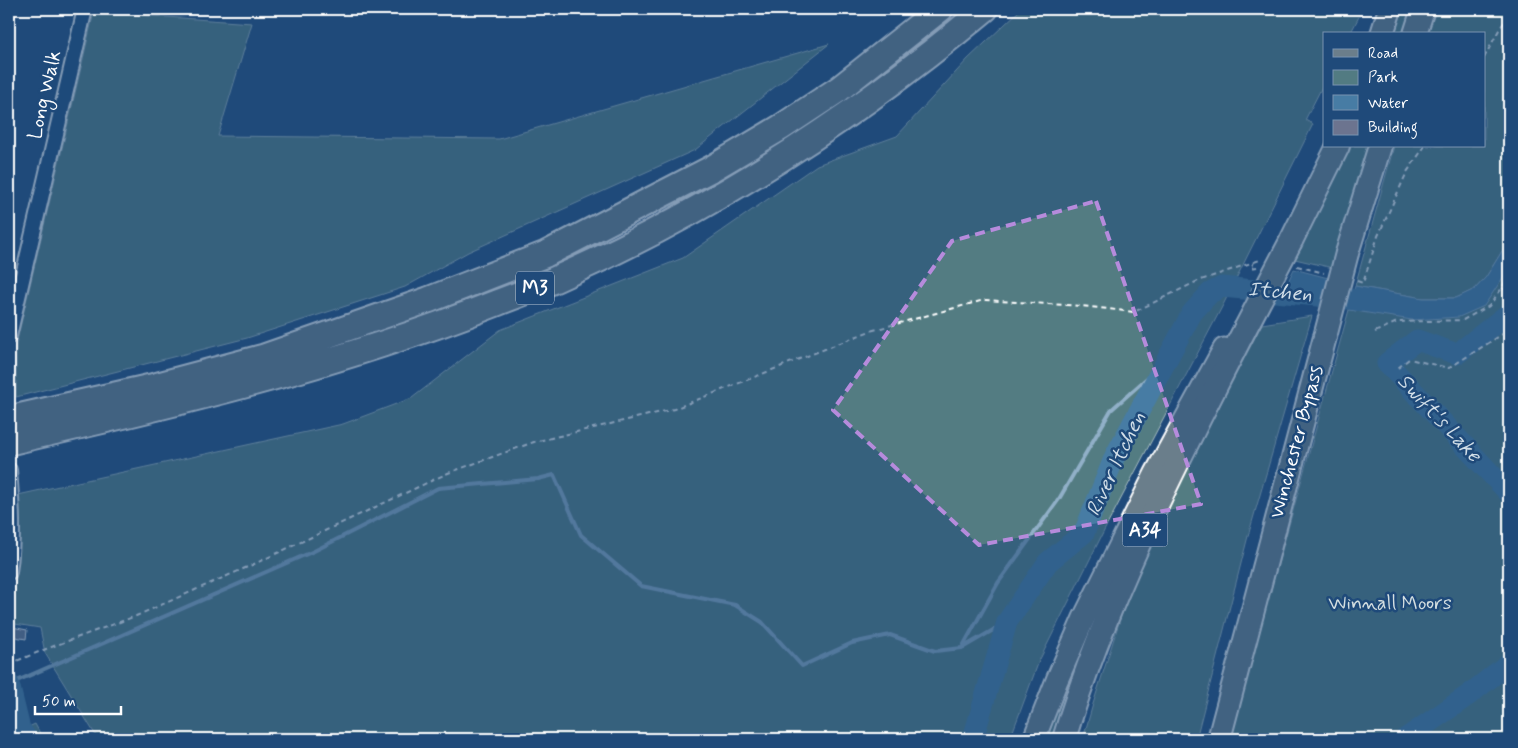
<svg xmlns="http://www.w3.org/2000/svg" width="1518" height="748" font-family="Mynerve,sans-serif">
<style>
.green{fill:#527b82;stroke:#a8bdc0}
.water{fill:#477ca4;stroke:#91b0c8}
.lines{fill:none;stroke-linecap:round;stroke-linejoin:round}
.stream{stroke:#91b0c8;stroke-width:4}
.river{stroke:#477ca4;stroke-width:21}
.building{fill:#6c748f;stroke:#fff}
.minor-casing{stroke:#fff;stroke-width:18}
.primary-casing{stroke:#fff;stroke-width:25}
.trunk-casing{stroke:#fff;stroke-width:26}
.motorway-casing{stroke:#fff;stroke-width:29}
.path{stroke:#fff;stroke-width:2;stroke-dasharray:5 4;stroke-linecap:butt}
.minor{stroke:#1f4a7a;stroke-width:14}
.primary{stroke:#6b7e8b;stroke-width:21}
.trunk{stroke:#6b7e8b;stroke-width:22}
.motorway{stroke:#6b7e8b;stroke-width:25}
.trunk-bridge-casing{stroke:#fff;stroke-width:26;stroke-linecap:butt}
.trunk-bridge{stroke:#6b7e8b;stroke-width:22}
.marked{fill:none;stroke:#b68bdc;stroke-width:4;stroke-dasharray:10 6;stroke-linejoin:round}
.labels{text-anchor:middle;dominant-baseline:central;stroke-width:5;stroke-linejoin:round;paint-order:stroke}
.shield{fill:#1f4a7a;stroke:#bcc9d7;stroke-width:1}
.shield-label{font-size:19px;font-weight:bold;fill:#fff}
.street-label{font-size:20px;fill:#fff;stroke:#1f4a7a}
.park-label{font-size:20px;fill:#d4dee0;stroke:#1f4a7a}
.water-label{font-size:21px;font-style:italic;fill:#d1dee8;stroke:#1f4a7a}
</style>
<rect width="100%" height="100%" fill="#1f4a7a"/>
<filter id="ink" filterUnits="userSpaceOnUse"><feTurbulence type="fractalNoise" baseFrequency=".02" numOctaves="2"/><feDisplacementMap in="SourceGraphic" scale="10" xChannelSelector="R" yChannelSelector="G"/><feConvolveMatrix kernelMatrix="1 2 1 2 8 2 1 2 1" color-interpolation-filters="sRGB"/></filter>
<g filter="url(#ink)">
<!-- green -->
<path class="green" d="M1021 9H1363L1350 34H1324V83L1305 120 1313 124 1223 305 1104 531 1039 661 1010 739H98L45 653 40 628 9 623 19 560 18 495 343 424 412 398 500 330 683 258 817 165 897 136 968 59Z
M1399 9H1413L1405 34H1391Z
M1435 9H1509V240L1486 277 1475 289 1456 298H1423L1355 286 1394 146H1484V34H1427Z
M94 12 252 23 218 136 499 139 829 44 695 150 468 252 405 287 247 338 16 397V345Z
M1349 146H1370L1333 268 1295 259Z
M1509 250V739H1231L1236 715 1352 299 1459 302 1480 292Z
M1312 316 1248 536 1196 739H1083L1093 704 1134 576 1178 487 1262 324Z
M1061 698 1067 700 1055 739H1046Z
M35 724 43 739H9V736Z"/>
<!-- water -->
<path class="water" d="M1509 240V268L1502 279 1484 306 1459 317 1412 320 1349 310 1355 286 1423 298H1456L1475 289 1486 277Z
M1294 269 1332 279 1324 304 1281 296Z"/>
<g class="lines">
<!-- stream -->
<path class="stream" d="M964 647 1007 622
M10 684 314 551 438 488 538 479 554 475 581 535 641 586 735 605 762 622 802 666 852 643 890 635 935 651 962 648 998 583 1059 499 1111 410 1164 363"/>
<!-- river -->
<path class="river" d="M1509 313 1457 354 1417 340 1387 363 1509 493
M9 684 20 729 27 739
M973 739 1007 622 1048 562 1084 533 1115 456 1192 313 1210 293 1222 287 1381 302
M1405 739 1470 694 1509 663"/>
</g>
<!-- building -->
<path class="building" d="M12 627 27 630 26 639 10 636Z"/>
<g class="lines">
<defs>
<path id="minor" d="M9 336 85 9
M9 470C12 506 14 536 9 572"/>
<path id="primary" d="M1034 739 1057 680 1084 618 1156 473 1224 349"/>
<path id="trunk" d="M1382 34 1390 9
M1415 34 1423 9
M1291 241 1338 146
M1347 253 1380 146
M1064 739C1107 596 1177 462 1245 329
M1219 739 1325 337"/>
<path id="motorway" d="M9 419 151 387 264 357 428 300 546 254 711 169 780 128 839 89 940 9
M9 442C173 405 337 366 494 304 514 296 535 289 554 280 710 211 855 118 985 9"/>
</defs>
<!-- minor casing -->
<use href="#minor" class="minor-casing"/>
<!-- primary casing -->
<use href="#primary" class="primary-casing"/>
<!-- trunk casing -->
<use href="#trunk" class="trunk-casing"/>
<!-- motorway casing -->
<use href="#motorway" class="motorway-casing"/>
<!-- path -->
<path class="path" d="M1484 58 1500 28 1509 16
M1254 262 1260 260
M1297 266 1324 273
M1357 281 1363 283 1378 236 1407 172 1425 146
M1502 288 1509 292
M1375 332 1397 322 1463 320 1489 306 1502 288 1509 273
M1398 368 1409 359 1449 368 1509 330
M9 664 46 649 136 616 252 565 448 473 534 442 674 409 870 331 984 300 1081 306 1134 312 1198 281 1254 262 1251 268 1257 267"/>
<!-- minor -->
<use href="#minor" class="minor"/>
<!-- primary -->
<use href="#primary" class="primary"/>
<!-- trunk -->
<use href="#trunk" class="trunk"/>
<!-- motorway -->
<use href="#motorway" class="motorway"/>
<defs>
<path id="trunk-bridge" d="M1245 329 1291 241
M1325 337 1347 253"/>
</defs>
<!-- trunk-bridge casing -->
<use href="#trunk-bridge" class="trunk-bridge-casing"/>
<!-- trunk-bridge -->
<use href="#trunk-bridge" class="trunk-bridge"/>
</g>
</g>
<!-- marked area -->
<path d="M0 0H1518V748H0ZM1096 201 1201 504 979 545 833 410 952 241Z" fill="#1f4a7a" fill-opacity=".55" fill-rule="evenodd"/>
<path class="marked" d="M1096 201 1201 504 979 545 833 410 952 241Z"/>
<g class="labels">
<!-- shield labels -->
<g class="shield">
<rect x="516" y="271.5" width="38" height="33" rx="4"/>
<rect x="1122.5" y="513.5" width="45" height="33" rx="4"/>
</g>
<g class="shield-label">
<text x="535" y="288">M3</text>
<text x="1145" y="530">A34</text>
</g>
<!-- street labels -->
<g class="street-label">
<text transform="translate(45 95) rotate(-77)">Long Walk</text>
<text transform="translate(1297 442) rotate(-75)">Winchester Bypass</text>
</g>
<!-- park labels -->
<g class="park-label">
<text x="1390" y="603">Winnall Moors</text>
</g>
<!-- water labels -->
<g class="water-label">
<text transform="translate(1280 292) rotate(5)">Itchen</text>
<text transform="translate(1439 418) rotate(47)">Swift's Lake</text>
<text transform="translate(1116 464) rotate(-65)">River Itchen</text>
</g>
</g>
<!-- margin -->
<rect width="1518" height="748" fill="none" stroke="#1f4a7a" stroke-width="30"/>
<rect x="15" y="15" width="1488" height="718" fill="none" stroke="#fff" stroke-width="2" filter="url(#ink)"/>
<!-- legend -->
<rect x="1323" y="32" width="162" height="115" fill="#1f4a7a" stroke="#7992af"/>
<rect x="1333" y="49" width="25" height="8" fill="#6b7e8b" stroke="#7992af"/>
<text x="1368" y="58" font-size="15" fill="#ffffff">Road</text>
<rect x="1333" y="70" width="25" height="15" fill="#527b82" stroke="#7992af"/>
<text x="1368" y="82" font-size="15" fill="#ffffff">Park</text>
<rect x="1333" y="95" width="25" height="15" fill="#477ca4" stroke="#7992af"/>
<text x="1368" y="108" font-size="15" fill="#ffffff">Water</text>
<rect x="1333" y="120" width="25" height="15" fill="#6c748f" stroke="#7992af"/>
<text x="1368" y="132" font-size="15" fill="#ffffff">Building</text>
<!-- scale -->
<path d="M35 706v8h86v-8" fill="none" stroke="#ffffff" stroke-width="2.5"/>
<text x="42" y="706" font-size="15" fill="#ffffff" stroke="#1f4a7a" stroke-width="4" paint-order="stroke">50 m</text>
</svg>
